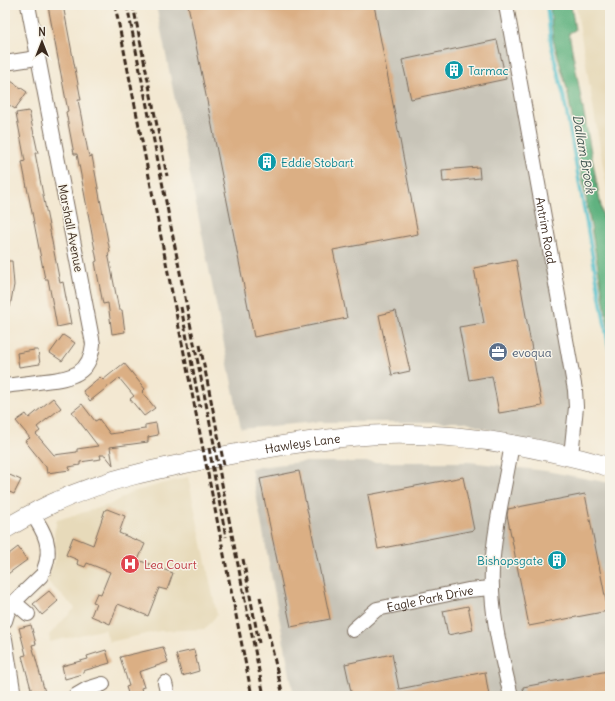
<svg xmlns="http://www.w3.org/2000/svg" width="615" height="701" font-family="Delius,sans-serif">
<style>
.built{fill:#e7daba}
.industrial{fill:#c8c4b8}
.forest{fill:#60b280;stroke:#4e6e4f}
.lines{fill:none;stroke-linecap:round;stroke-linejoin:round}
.stream{stroke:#53c0cb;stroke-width:3.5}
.building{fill:#dbaf84}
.street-casing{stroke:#7b6c5d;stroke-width:16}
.secondary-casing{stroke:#7b6c5d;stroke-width:20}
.street{stroke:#fff;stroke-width:14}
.secondary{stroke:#fff;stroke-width:19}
.rail{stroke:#3b2a1e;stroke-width:3;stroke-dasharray:6 3;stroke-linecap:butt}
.labels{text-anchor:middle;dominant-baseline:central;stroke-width:3;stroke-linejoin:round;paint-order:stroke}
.culture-label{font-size:12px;fill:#0d838f;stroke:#f7f3e8;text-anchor:start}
.street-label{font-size:12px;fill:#3b2a1e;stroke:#f7f3e8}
.service-label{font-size:12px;fill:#4e5e75;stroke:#f7f3e8;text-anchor:start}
.health-label{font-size:12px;fill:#be3a42;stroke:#f7f3e8;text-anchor:start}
.water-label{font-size:13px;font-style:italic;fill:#425752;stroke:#f7f3e8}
</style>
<rect width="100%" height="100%" fill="#f7f3e8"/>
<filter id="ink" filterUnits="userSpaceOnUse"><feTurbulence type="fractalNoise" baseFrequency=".025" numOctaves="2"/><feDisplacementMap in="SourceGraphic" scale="8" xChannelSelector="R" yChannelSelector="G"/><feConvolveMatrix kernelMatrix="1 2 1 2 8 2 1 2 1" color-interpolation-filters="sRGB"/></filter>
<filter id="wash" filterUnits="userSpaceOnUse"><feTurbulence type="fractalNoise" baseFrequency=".012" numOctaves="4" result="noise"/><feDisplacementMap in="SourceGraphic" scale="16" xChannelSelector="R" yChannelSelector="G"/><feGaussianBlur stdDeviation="0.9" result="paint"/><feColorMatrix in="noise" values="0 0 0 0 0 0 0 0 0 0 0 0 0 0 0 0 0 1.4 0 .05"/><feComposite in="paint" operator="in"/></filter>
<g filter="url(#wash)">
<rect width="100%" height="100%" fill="#f3e8d2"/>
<!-- built -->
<path class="built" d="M576 5H610V207Z
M188 477 217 615 205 629 160 631 109 642 105 629 50 642 49 635 75 608 47 581 56 558 54 534 57 520 109 505 132 492Z"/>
<!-- industrial -->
<path class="industrial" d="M156 5H514L510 35 575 390 570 456 464 422H315L241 429Z
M300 462H469L546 471 610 483V696H294L251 468Z"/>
<!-- forest -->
<path class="forest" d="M550 5H571L575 30 569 33 610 255V336L567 89 553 39Z"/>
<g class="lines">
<!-- stream -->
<path class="stream" d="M547 5 551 44 564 98 610 353"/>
</g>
<g id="blocks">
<!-- building -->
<path class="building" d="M53 5H63L81 100H78L89 157 92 156 110 252 108 253 119 310H122L125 332 112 334 108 303 103 304 95 262 97 261 77 154H74L66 112 68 111 48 6Z
M188 5H374L418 234 333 250 347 318 254 337Z
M497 40 506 79 411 99 402 60Z
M5 77 27 92 15 109 5 102Z
M29 111 38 153H35L60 283 63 282 71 324 57 327 48 279H45L37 238 22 162 25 161 16 113Z
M479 167 480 178 443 182 442 170Z
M516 260 542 406 499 413 492 376 469 380 459 327 484 323 474 268Z
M5 261H12L14 285 10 307 5 306Z
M396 311 410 371 392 375 379 315Z
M63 335 75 343 62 361 50 353Z
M34 350H38L40 364 19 367 17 353Z
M124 363 145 389 142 392 155 408 144 416 130 399 134 396 119 378 90 401 83 391 100 377 103 380Z
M53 398 61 408 37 427 40 431 36 434 54 455 77 452V449L98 446 72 412 82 404 95 421 99 419 110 434 145 429V425L156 423 158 435 148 437V442L110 447 113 465 105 455H100L101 459 80 462V465L69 467 70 470 47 473 46 467 25 441 30 438 16 421 26 414 29 418Z
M299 471 330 619 291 627 260 479Z
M5 473 21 480 14 494 5 490Z
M463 477 474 530 378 549 368 495Z
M585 494 608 611 529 626 507 515 508 509Z
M107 509 125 516 119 533 145 544 138 560 173 573 167 590 159 588 148 616 118 604 110 624 91 616 96 603 93 602 97 593 101 594 110 572 87 563 85 567 77 564 78 560 66 555 73 537 93 545 105 510Z
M18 547 27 560 5 576V557Z
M49 591 58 601 42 615 33 604Z
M468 606 473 630 448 635 443 611Z
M31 625 36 644 32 645 46 696H33L22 656 26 655 19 628Z
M163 647 168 662 139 672 144 687 141 688 143 696H129L126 687 129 686 120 657Z
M106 650 110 663 83 671V674L65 679 62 666 88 659 87 656Z
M194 650 199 671 182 676 176 654Z
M392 654 399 689 485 672 489 696H352L345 664Z
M608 671 610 696H524L523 687Z"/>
</g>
</g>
<g filter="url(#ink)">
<use href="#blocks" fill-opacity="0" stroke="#7b6c5d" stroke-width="1"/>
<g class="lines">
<defs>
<g id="street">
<path id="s1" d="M506 5 575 390 576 407 571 456"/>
<path d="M5 63 37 58"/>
<path d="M5 386C18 384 32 383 45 381 71 378 90 375 93 344L28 5"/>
<path d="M32 514C45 532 53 548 44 570"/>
<path d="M28 614 14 602 41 576"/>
<path d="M5 621 9 608 14 602"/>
<path id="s2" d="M353 630 377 609 468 590 492 588"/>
<path d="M5 639 14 696"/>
<path d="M165 683 168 696"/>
<path d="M75 696 87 689 103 684"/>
<path d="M511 696C501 654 490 613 492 570 494 528 505 486 512 444"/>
</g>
<g id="secondary">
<path id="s3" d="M5 529C22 519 39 509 58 501 110 477 167 467 223 456 272 447 322 438 372 435 453 431 533 445 610 467"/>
</g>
</defs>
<!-- street casing -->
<use href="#street" class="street-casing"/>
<!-- secondary casing -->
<use href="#secondary" class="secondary-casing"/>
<!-- street -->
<use href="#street" class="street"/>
<!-- secondary -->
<use href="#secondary" class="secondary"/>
<!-- rail -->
<path class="rail" d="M115 5 252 696
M127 5 264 696
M133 5 167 176
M181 307 200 407
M200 345 224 465
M209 448 226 537
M243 559 259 643
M260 597 283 696"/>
</g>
</g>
<!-- icons -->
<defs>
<symbol id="building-disc" viewBox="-11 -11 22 22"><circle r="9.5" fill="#0f9aa8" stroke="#f7f3e8"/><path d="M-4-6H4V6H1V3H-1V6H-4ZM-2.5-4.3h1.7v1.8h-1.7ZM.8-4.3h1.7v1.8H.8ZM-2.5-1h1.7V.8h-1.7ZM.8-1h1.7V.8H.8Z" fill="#fff"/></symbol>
<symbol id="office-disc" viewBox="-11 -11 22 22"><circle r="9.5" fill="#5c6f8a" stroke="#f7f3e8"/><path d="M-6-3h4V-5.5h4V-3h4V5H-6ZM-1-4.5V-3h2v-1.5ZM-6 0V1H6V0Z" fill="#fff"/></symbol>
<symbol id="hospital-disc" viewBox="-11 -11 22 22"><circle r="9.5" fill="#e0444e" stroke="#f7f3e8"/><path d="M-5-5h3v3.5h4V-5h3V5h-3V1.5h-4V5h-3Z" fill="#fff"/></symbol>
</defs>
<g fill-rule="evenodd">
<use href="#building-disc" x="443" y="59" width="22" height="22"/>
<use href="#building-disc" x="256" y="151" width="22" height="22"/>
<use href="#office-disc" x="487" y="341" width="22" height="22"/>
<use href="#building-disc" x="546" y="549" width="22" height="22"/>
<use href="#hospital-disc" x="119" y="553" width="22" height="22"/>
</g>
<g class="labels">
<!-- culture labels -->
<g class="culture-label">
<text x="468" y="70">Tarmac</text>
<text x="281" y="162">Eddie Stobart</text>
<text x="543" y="560" text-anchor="end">Bishopsgate</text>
</g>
<!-- street labels -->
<g class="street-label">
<text transform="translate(71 228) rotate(79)">Marshall Avenue</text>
<text stroke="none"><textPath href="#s1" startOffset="229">Antrim Road</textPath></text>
<text stroke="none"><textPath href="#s3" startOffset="312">Hawleys Lane</textPath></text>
<text stroke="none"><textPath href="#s2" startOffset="86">Eagle Park Drive</textPath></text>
</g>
<!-- service labels -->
<g class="service-label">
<text x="512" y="352">evoqua</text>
</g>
<!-- health labels -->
<g class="health-label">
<text x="144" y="564">Lea Court</text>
</g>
<!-- water labels -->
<g class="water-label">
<text transform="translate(584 154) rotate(80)">Dallam Brook</text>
</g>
</g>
<!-- margin -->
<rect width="615" height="701" fill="none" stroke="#f7f3e8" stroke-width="20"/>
<!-- north arrow -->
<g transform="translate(42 42)" stroke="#f7f3e8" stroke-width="3" paint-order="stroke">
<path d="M0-3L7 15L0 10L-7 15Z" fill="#3b2a1e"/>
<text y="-6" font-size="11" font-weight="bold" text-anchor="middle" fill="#3b2a1e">N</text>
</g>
</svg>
